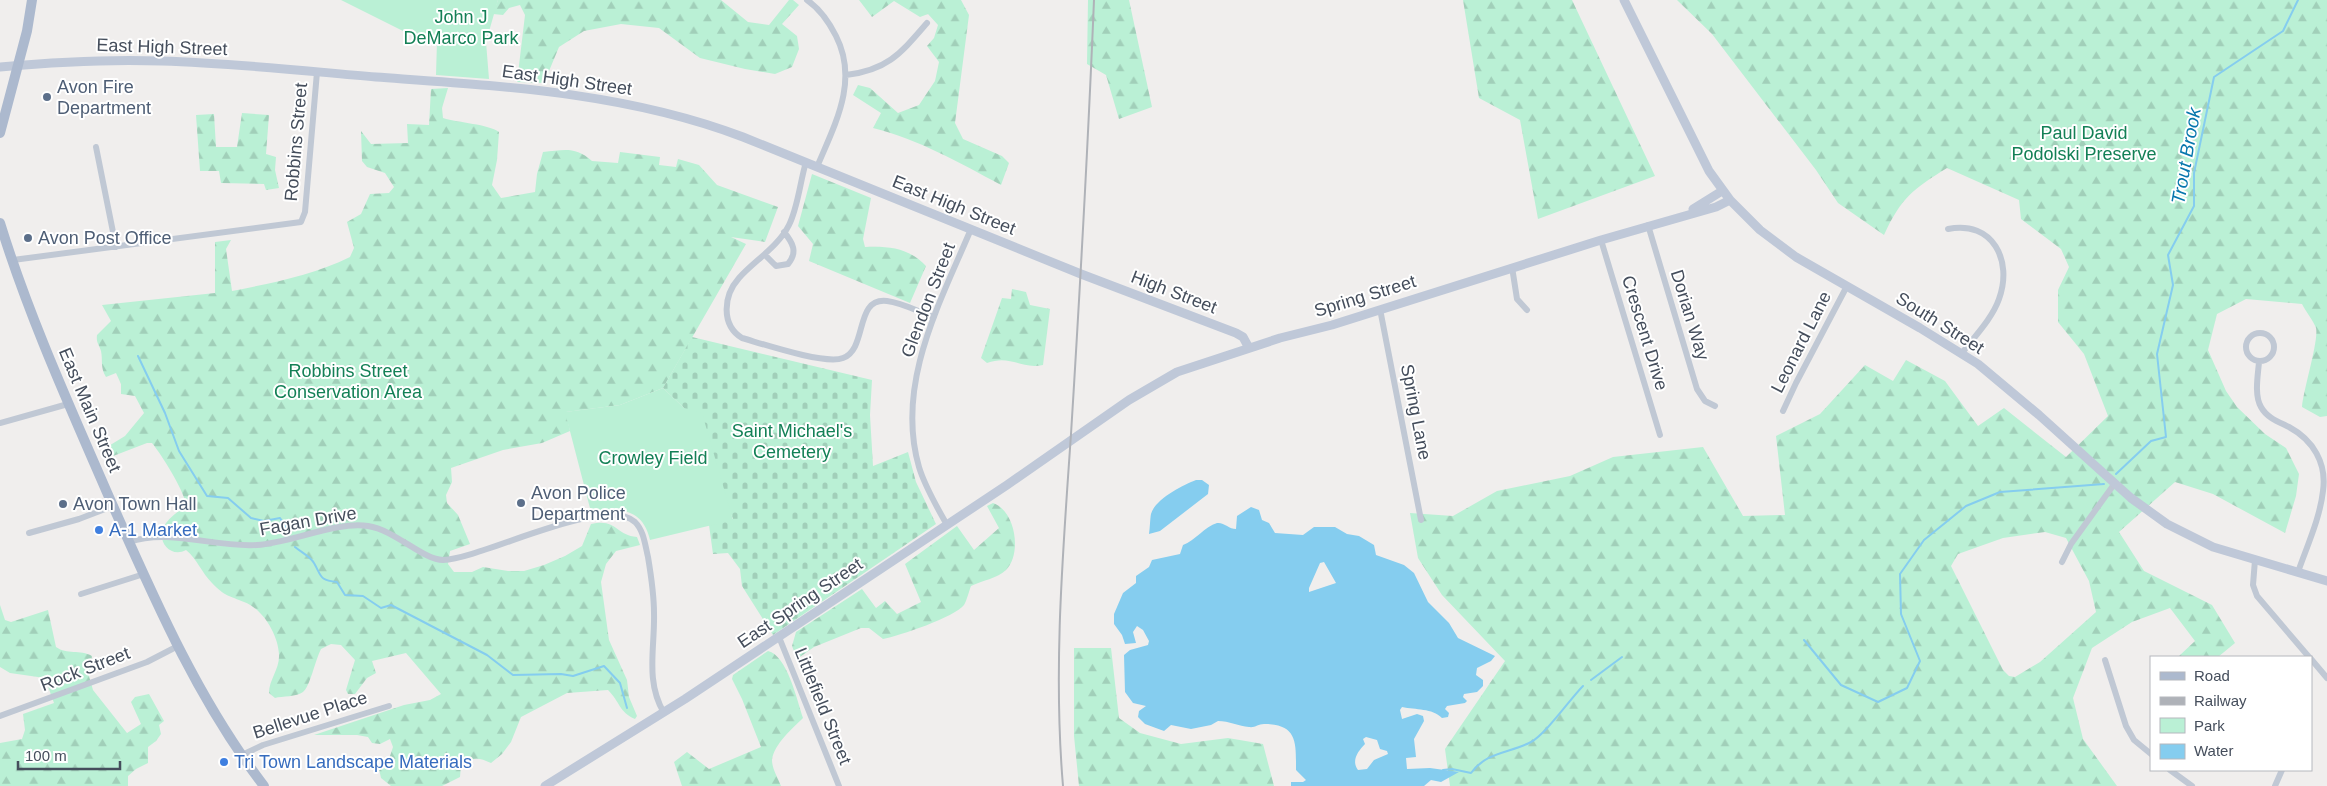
<svg xmlns="http://www.w3.org/2000/svg" width="2327" height="786" font-family="Arial,sans-serif">
<style>
.forest{fill:url(#forest-firs);fill-rule:evenodd}
.cemetery{fill:url(#cemetery-stones)}
.green{fill:#baf0d5}
.water{fill:#85cdef;fill-rule:evenodd}
.lines{fill:none;stroke-linecap:round;stroke-linejoin:round}
.stream{stroke:#85cdef;stroke-width:2}
.street{stroke:#c0c8d4;stroke-width:6}
.secondary{stroke:#bfc8d8;stroke-width:9}
.primary{stroke:#acb9ce;stroke-width:10}
.rail{stroke:#afb2b8;stroke-width:2}
.service-dot{fill:#5c6f8a;stroke:#fff;stroke-width:2}
.shop-dot{fill:#3f7fe0;stroke:#fff;stroke-width:2}
.labels{text-anchor:middle;dominant-baseline:central;stroke-width:4;stroke-linejoin:round;paint-order:stroke}
.park-label{font-size:18px;fill:#138056;stroke:#fff}
.street-label{font-size:18px;fill:#454e5c;stroke:#fff}
.service-label{font-size:18px;fill:#4e5e75;stroke:#fff;text-anchor:start}
.shop-label{font-size:18px;fill:#366cbe;stroke:#fff;text-anchor:start}
.water-label{font-size:19px;font-style:italic;fill:#0777ad;stroke:#fff}
</style>
<defs>
<pattern id="forest-firs" width="22" height="20" patternUnits="userSpaceOnUse" patternTransform="scale(1.25)"><rect width="22" height="20" fill="#baf0d5"/><path d="M5 1l3.5 6h-7zM16 11l3.5 6h-7z" fill="#a1cfb9"/></pattern>
<pattern id="cemetery-stones" width="16" height="16" patternUnits="userSpaceOnUse" patternTransform="scale(1.25)"><rect width="16" height="16" fill="#baf0d5"/><path d="M2 7V4a2 2 0 0 1 4 0v3zM10 15v-3a2 2 0 0 1 4 0v3z" fill="#a1cfb9"/></pattern>
</defs>
<rect width="100%" height="100%" fill="#f0eeed"/>
<!-- forest -->
<path class="forest" d="M498 0H721L748 22 769 25 789 0H793L799 5 782 24 797 36 799 49 792 67 775 74 745 69 700 58 659 28 621 24 584 31 559 47 544 83 517 82 525 15 520 5 509 8 503 15 493 14Z
M859 0H961L969 15 955 123 963 139 1002 156 1009 163 1001 185C960 163 918 139 873 128L881 113 853 95 858 85 870 88 898 113 919 105 935 81 939 62 927 46 934 38 938 25 928 14 920 17 894 1 872 17Z
M1088 0H1129L1152 107 1119 119 1106 75 1087 64Z
M1463 0H1572L1655 176 1538 219 1520 120 1479 98Z
M1677 0H2327V416L2320 417 2302 407C2303 391 2319 340 2316 328 2313 320 2306 312 2302 304L2246 299 2217 314 2208 350 2226 391 2237 407 2265 434 2286 448 2299 474 2296 496 2285 533 2213 494 2175 482 2119 532 2144 571 2212 605 2235 643 2218 657H2178L2195 641 2170 608 2132 622 2092 648 2073 698 2083 739 2117 786H1450L1445 749 1505 661 1442 595 1418 558 1410 513 1453 516 1497 491 1570 476 1613 457 1703 447 1743 516 1785 515 1776 436 1820 414 1865 365 1893 381 1906 360 1945 381 1978 426 2004 408 2066 457 2108 416 2084 354 2058 322V290L2069 267 2061 249 2021 219 2019 200 1947 168C1913 189 1901 198 1884 235L1838 203 1816 170 1712 34ZM2045 532 2066 538 2089 581 2096 612 2040 662 2015 677 2009 676 2003 670 1951 566 1958 554 2003 538Z
M448 88 442 108 443 118C459 123 488 124 499 132L497 160 492 185 501 198 535 192 537 174 543 152C564 150 575 146 592 161L618 163 620 152 660 157 659 165 676 167 678 159 699 165 717 185 778 207 765 242 731 237 746 244 663 388 620 405 566 412 570 431 542 443 503 450 451 468 452 482 446 495 447 503 458 515 470 544 450 551 448 564 454 572H472L483 567 508 571H524L544 565 565 556 582 546 591 524C617 518 615 535 637 537L640 545 616 551 606 564 601 582 609 640 627 680 629 697 637 716 635 719C619 712 620 702 608 690L567 693 521 717 511 742 502 754 491 763C478 757 473 757 461 765L460 777 442 786H391L381 778 379 769 382 760 390 756 393 747 390 739 380 744 372 743 368 737 357 735H314L404 705 430 700 441 694 406 653 372 661 376 673 367 678 355 694H348L346 690 355 660 341 645 331 644 321 649C315 661 310 687 303 692 297 697 282 696 275 698L269 693C269 679 280 669 279 654 278 635 263 609 244 602 230 596 224 596 212 583 202 573 197 559 186 550 169 559 154 538 166 523 171 516 180 511 186 504 182 487 163 457 152 443H147L108 458 105 451 107 447 125 436 144 413 135 396 121 394V384L116 373 106 377C100 367 103 361 101 351 99 344 96 343 97 335L111 321 102 305 215 293V242L231 240 226 249 232 291C272 283 314 275 350 257L354 248 347 222 361 214 370 194 389 193 394 187 385 173 367 167 362 161 361 131 371 144 408 143 407 124 429 125 431 89Z
M242 113 269 115 266 154 276 157 275 170 279 188 266 190 264 184 221 183 219 171H200L196 115 214 114 216 147H237Z
M812 174 871 198 863 239 865 247C889 246 909 248 926 266L910 303 809 261 813 244 798 226Z
M1012 289 1026 292 1030 305 1050 309 1043 365C1021 370 1011 354 987 363L981 358 1002 298 1011 299Z
M993 503C1016 511 1022 554 1006 570 998 578 981 581 971 586 969 591 967 600 964 605 955 617 899 636 883 639L869 628H861L814 647 797 659 792 646 796 632 862 589 876 608 885 601 897 614 921 602 905 564 957 526 974 550 999 528 987 506Z
M0 605 5 620 11 622 48 610 56 647C67 655 80 649 92 656L89 676 93 690 127 733 141 724 131 702 135 697 149 694 164 721 159 725 161 734 156 741 148 747V763L136 769 128 776V786H0V743L22 739 25 730 23 714 54 703 45 678 10 673 0 667Z
M1074 648H1111L1119 718 1140 733 1181 744 1228 738 1263 744 1274 786H1079L1074 736Z
M768 651C787 655 797 700 803 718 793 728 774 744 772 760 772 769 778 778 781 786H682L674 762 687 752 709 769 761 747 742 699 732 679 733 675Z"/>
<!-- cemetery -->
<path class="cemetery" d="M692 337 872 380 870 415 873 466 908 452 916 482 936 524 773 635 742 586 740 569 728 553 713 554 709 525 733 519 684 408 663 388Z"/>
<!-- green -->
<path class="green" d="M334 0H498L486 42 489 79 436 75 437 41 403 31 341 0Z
M663 388 684 408 702 413 733 520 650 540C643 508 618 507 591 512L565 412 620 405Z"/>
<!-- water -->
<path class="water" d="M1196 480H1202L1209 485 1208 494 1160 531 1149 534C1150 528 1150 519 1151 514 1155 499 1183 485 1196 480Z
M1251 507 1259 510 1262 520 1269 523 1275 533 1303 535 1314 527H1335L1347 534 1359 536 1374 545 1376 555 1404 565 1414 573 1428 602 1449 623 1458 638 1495 656 1491 661 1477 668 1476 675 1483 680V686L1477 692 1464 694 1463 697 1467 701 1465 703 1447 706 1445 709 1449 713 1448 717 1442 718C1432 708 1416 710 1402 707L1400 710 1402 719 1417 714 1423 716 1424 721 1414 739 1416 757 1406 758 1407 769 1430 768 1459 772 1441 782 1431 780 1424 786H1291V782H1303L1306 780 1296 770C1296 743 1298 724 1264 724 1258 724 1255 728 1249 727 1239 726 1229 721 1218 721L1211 725 1191 729 1171 725 1164 731 1145 724 1138 717 1139 711 1146 706 1133 703 1125 692 1124 655 1130 650 1148 645 1149 641 1143 630 1137 626 1133 632 1136 643 1125 644 1122 635 1114 624V614L1123 593 1136 583V576L1149 567 1152 560 1180 554 1183 545C1195 541 1205 526 1217 523 1224 522 1229 529 1236 529L1237 516ZM1324 562 1336 583 1309 592V588L1320 563ZM1366 737 1377 740 1380 749 1387 751 1388 754 1374 760 1367 769 1358 770C1351 761 1358 751 1365 744L1363 739Z"/>
<g class="lines">
<!-- stream -->
<path class="stream" d="M138 356 165 413 179 451 207 496 228 498 251 518 264 521 280 518 289 532
M2116 474 2151 441 2166 437 2157 354 2173 285 2168 255 2194 206V173L2214 77 2283 31 2298 0
M295 547C301 552 311 557 314 563 322 577 319 580 337 582L345 595 363 596 381 608 391 605 487 655 513 675 561 674 573 676 604 666 620 683 627 708
M1804 640 1841 685 1878 702 1907 688 1920 661 1901 614 1900 574 1924 540 1966 506 2000 492 2104 484
M1591 680 1622 657
M1443 770 1452 769 1471 773C1486 752 1510 753 1531 742 1546 734 1570 699 1583 686"/>
<!-- street -->
<path class="street" d="M807 0C820 9 829 22 836 36 859 81 835 124 817 167
M846 75C888 70 901 53 927 23
M96 147 116 247
M806 162C800 182 798 207 789 225 778 247 754 261 739 278 723 296 721 325 742 338 763 344 825 365 843 358 868 349 854 297 887 301 903 303 919 312 934 317
M1648 225 1697 389 1705 401 1715 406
M1948 229C1993 220 2013 261 1999 299 1992 319 1974 337 1962 353
M1601 240 1660 435
M765 255 776 266 788 264C798 252 793 243 784 232
M13 260 301 222 305 212 317 72
M1512 267 1517 299 1527 310
M1380 309 1421 520
M2246 347a14 14 0 1 1 28 0a14 14 0 1 1-28 0Z
M2259 362C2258 375 2254 395 2261 407 2267 418 2279 422 2289 427 2313 440 2327 463 2323 491 2320 518 2307 546 2298 572
M1783 411 1796 383 1847 286
M0 423 68 404
M947 525C937 507 925 487 919 467 895 384 940 303 971 229
M29 533 79 519 113 506
M129 542C170 528 215 548 257 545 291 543 336 521 368 526 395 530 423 560 443 560 484 558 605 494 635 522 644 531 645 545 648 557 651 575 654 594 654 613 655 648 645 681 664 713
M2255 560 2253 585 2257 596 2309 657
M2062 562 2071 544 2115 483
M81 594 144 574
M779 637 839 786
M2311 659 2327 678
M2105 660 2126 726 2134 740 2151 754
M0 716 147 662 178 646
M242 755 263 745 389 706
M2170 770 2192 786
M2275 786 2282 770"/>
<!-- secondary -->
<path class="secondary" d="M1624 0 1709 171 1730 200 1760 230 1796 257 1920 328 1978 364 2039 415 2131 498 2167 524 2213 547 2327 581
M0 67C54 62 108 59 162 61 233 63 305 71 376 77 500 86 625 92 743 137L1081 274 1236 333 1243 337 1249 348
M1693 209 1722 191
M545 786 685 699 1007 485 1129 400 1177 372 1280 338 1332 325 1601 240 1716 207 1730 200"/>
<!-- primary -->
<path class="primary" d="M0 133 27 31 32 0
M0 223C29 317 70 407 109 497 153 596 197 699 264 786"/>
<!-- rail -->
<path class="rail" d="M1063 786C1053 669 1063 551 1071 434 1080 290 1088 145 1094 0"/>
</g>
<!-- markers -->
<g class="service-dot">
<circle cx="47" cy="97" r="5"/>
<circle cx="28" cy="238" r="5"/>
<circle cx="521" cy="503" r="5"/>
<circle cx="63" cy="504" r="5"/>
</g>
<g class="shop-dot">
<circle cx="99" cy="530" r="5"/>
<circle cx="224" cy="762" r="5"/>
</g>
<g class="labels">
<!-- park labels -->
<g class="park-label">
<text x="461" y="17">John J<tspan x="461" dy="21">DeMarco Park</tspan></text>
<text x="2084" y="133">Paul David<tspan x="2084" dy="21">Podolski Preserve</tspan></text>
<text x="348" y="371">Robbins Street<tspan x="348" dy="21">Conservation Area</tspan></text>
<text x="792" y="431">Saint Michael's<tspan x="792" dy="21">Cemetery</tspan></text>
<text x="653" y="458">Crowley Field</text>
</g>
<!-- street labels -->
<g class="street-label">
<text transform="translate(162 47) rotate(2)">East High Street</text>
<text transform="translate(567 80) rotate(8)">East High Street</text>
<text transform="translate(296 142) rotate(-85)">Robbins Street</text>
<text transform="translate(954 205) rotate(22)">East High Street</text>
<text transform="translate(1174 292) rotate(21)">High Street</text>
<text transform="translate(1365 296) rotate(-17)">Spring Street</text>
<text transform="translate(928 300) rotate(-69)">Glendon Street</text>
<text transform="translate(1690 315) rotate(73)">Dorian Way</text>
<text transform="translate(1940 323) rotate(32)">South Street</text>
<text transform="translate(1645 333) rotate(73)">Crescent Drive</text>
<text transform="translate(1801 342) rotate(-63)">Leonard Lane</text>
<text transform="translate(90 410) rotate(67)">East Main Street</text>
<text transform="translate(1416 412) rotate(79)">Spring Lane</text>
<text transform="translate(308 521) rotate(-10)">Fagan Drive</text>
<text transform="translate(800 603) rotate(-34)">East Spring Street</text>
<text transform="translate(85 669) rotate(-21)">Rock Street</text>
<text transform="translate(823 706) rotate(68)">Littlefield Street</text>
<text transform="translate(310 715) rotate(-18)">Bellevue Place</text>
</g>
<!-- service labels -->
<g class="service-label">
<text x="57" y="87">Avon Fire<tspan x="57" dy="21">Department</tspan></text>
<text x="38" y="238">Avon Post Office</text>
<text x="531" y="493">Avon Police<tspan x="531" dy="21">Department</tspan></text>
<text x="73" y="504">Avon Town Hall</text>
</g>
<!-- shop labels -->
<g class="shop-label">
<text x="109" y="530">A-1 Market</text>
<text x="234" y="762">Tri Town Landscape Materials</text>
</g>
<!-- water labels -->
<g class="water-label">
<text transform="translate(2186 156) rotate(-80)">Trout Brook</text>
</g>
</g>
<!-- legend -->
<rect x="2150" y="656" width="162" height="115" fill="#ffffff" stroke="#b5b8be"/>
<rect x="2160" y="672" width="25" height="8" fill="#acb9ce" stroke="#b5b8be"/>
<text x="2194" y="681" font-size="15" fill="#454e5c">Road</text>
<rect x="2160" y="697" width="25" height="8" fill="#afb2b8" stroke="#b5b8be"/>
<text x="2194" y="706" font-size="15" fill="#454e5c">Railway</text>
<rect x="2160" y="718" width="25" height="15" fill="#baf0d5" stroke="#b5b8be"/>
<text x="2194" y="731" font-size="15" fill="#454e5c">Park</text>
<rect x="2160" y="744" width="25" height="15" fill="#85cdef" stroke="#b5b8be"/>
<text x="2194" y="756" font-size="15" fill="#454e5c">Water</text>
<!-- scale -->
<path d="M18 761v8h102v-8" fill="none" stroke="#454e5c" stroke-width="2.5"/>
<text x="25" y="761" font-size="15" fill="#454e5c" stroke="#ffffff" stroke-width="4" paint-order="stroke">100 m</text>
</svg>
